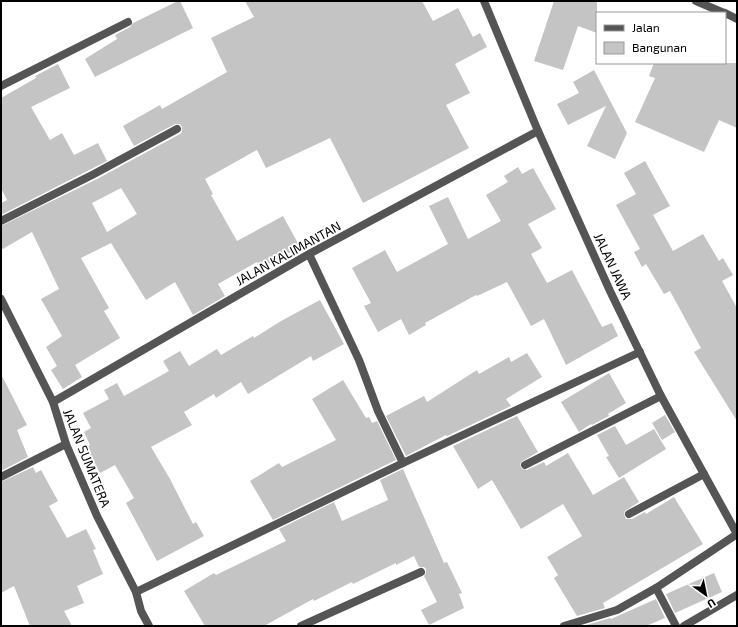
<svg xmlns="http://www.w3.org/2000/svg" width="738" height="627" font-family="'Exo 2',sans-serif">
  <rect width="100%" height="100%" fill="#fff"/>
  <g fill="#c4c4c4" fill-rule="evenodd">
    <polygon points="178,1 180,1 193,28 95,77 85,59 117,39 115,35 130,27 133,23"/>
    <path d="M245 1H422L433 21 458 8 473 37 480 33 487 47 455 64 470 93 446 105 469 148 363 203 330 138 266 168 257 150 205 179 213 194 211 195 237 241 283 216 300 247 261 268 257 262 218 284 225 296 193 315 175 282 146 300 111 243 81 258 109 308 104 311 120 338 75 365 82 377 63 389 51 370 57 366 46 347 62 336 41 299 59 289 32 232 1 250V226L97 179 180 134 182 132V127L180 124H175L134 146 123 126 160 105 162 109 227 72 211 38 254 17ZM121 188 137 214 107 232 92 203Z"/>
    <polygon points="554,1 597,1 597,33 578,26 563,70 534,61"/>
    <polygon points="654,63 737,63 737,128 719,120 704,152 635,122 655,78 649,76"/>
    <polygon points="58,64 70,88 31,107 50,140 62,133 74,155 98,143 107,161 1,215 1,203 7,200 1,188 1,98 36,78 35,76"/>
    <polygon points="594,70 627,133 615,159 587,146 606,106 568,125 557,104 579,93 573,82"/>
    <polygon points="645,161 670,206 653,215 673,251 703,234 719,261 723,258 733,275 722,281 737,308 737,421 694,352 701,348 670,291 664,294 646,264 642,267 634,252 640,249 616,205 636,194 624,173"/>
    <polygon points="518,167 522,174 533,168 556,209 528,224 542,248 531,254 547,283 572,270 602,327 612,323 618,336 566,365 544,319 531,326 507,282 477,296 476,295 425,323 426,325 409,335 401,319 378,332 364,306 371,303 352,268 385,250 397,272 448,244 429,206 448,197 468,239 501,221 486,195 508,182 504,176"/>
    <polygon points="320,300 344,344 313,361 311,356 248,394 241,382 216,398 214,394 184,412 192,425 151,447 170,479 193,524 196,522 204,536 157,561 126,503 134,498 115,465 100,473 86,447 90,445 84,432 91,428 83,413 109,399 104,390 117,383 124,396 169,371 163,361 180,351 189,366 217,349 221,355 253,336 254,338 281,321"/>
    <polygon points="527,353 542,377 506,399 511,406 447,436 446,435 406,456 386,416 424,396 427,402 477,370 479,374 509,357 511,362"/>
    <polygon points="609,373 626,403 608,414 609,416 592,425 591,424 579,432 561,402"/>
    <polygon points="1,374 27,425 17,430 28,457 1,471"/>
    <polygon points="343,380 366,418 369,417 372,423 377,421 396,460 273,520 250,481 279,463 282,467 336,440 312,399"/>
    <polygon points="665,415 675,432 662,440 652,423"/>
    <polygon points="517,416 538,452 521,462 520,465 522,469 527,470 544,462 546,466 568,453 593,495 624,477 639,502 625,511 624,514 626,519 632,519 645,512 646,514 674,497 703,544 603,603 605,608 577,616 554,578 558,575 547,557 582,536 563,504 521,529 492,480 478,489 453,446"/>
    <polygon points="615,426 626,445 654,429 666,449 619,478 606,457 609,456 597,435"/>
    <polygon points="33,467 36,473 41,470 58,501 49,506 67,538 86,529 96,549 93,550 103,574 77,586 84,603 64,611 72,626 30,626 14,586 1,593 1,482"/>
    <polygon points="403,469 444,563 447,562 462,593 459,594 464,608 429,625 421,610 437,602 424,576 426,573 426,569 424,567 419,567 414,556 396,565 396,563 353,584 352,582 314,601 313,599 264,626 205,626 184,591 214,573 216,575 286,541 279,529 334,502 342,521 388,500 380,480"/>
    <polygon points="714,573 722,592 675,613 666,594"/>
    <polygon points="656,599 665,618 646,626 583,626 610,618 611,619"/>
  </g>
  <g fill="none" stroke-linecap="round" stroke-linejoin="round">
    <g stroke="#555" stroke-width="8">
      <polyline points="484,1 538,131 610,291 661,396 737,534"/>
      <polyline points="696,1 724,13"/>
      <polyline points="725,13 737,19"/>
      <polyline points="1,86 128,22"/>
      <polyline points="1,221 94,174 177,129"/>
      <polyline points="309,254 359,360 378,411 403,463"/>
      <polyline points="1,299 53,402 66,444 97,516 136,592 141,611 149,626"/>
      <polyline points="53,402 309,254 538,131"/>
      <polyline points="525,465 661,396"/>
      <polyline points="1,477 66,444"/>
      <polyline points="629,514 704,474"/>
      <polyline points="656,588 676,626"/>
      <polyline points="136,592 403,463 640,352"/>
      <polyline points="301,626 421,572"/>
      <polyline points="564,626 617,610 656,588 737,534"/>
      <polyline points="684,626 737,595"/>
    </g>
  </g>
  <g text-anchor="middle" stroke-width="3.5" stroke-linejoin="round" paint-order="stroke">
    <g font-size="13" fill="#000" stroke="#fff">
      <text transform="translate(288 253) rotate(-29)" y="5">JALAN KALIMANTAN</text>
      <text transform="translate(613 266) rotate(65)" y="5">JALAN JAWA</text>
      <text transform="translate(87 458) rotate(68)" y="5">JALAN SUMATERA</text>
    </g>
  </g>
  <rect width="738" height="627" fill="none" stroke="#000000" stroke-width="4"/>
  <rect x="596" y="12" width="130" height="52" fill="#ffffff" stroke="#999999"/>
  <rect x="604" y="25" width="20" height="6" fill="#555555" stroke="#999999"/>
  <text x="632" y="32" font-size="12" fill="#000000">Jalan</text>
  <rect x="604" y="42" width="20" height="12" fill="#c4c4c4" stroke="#999999"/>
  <text x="632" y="52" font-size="12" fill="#000000">Bangunan</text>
  <g transform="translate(706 595) rotate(147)" stroke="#ffffff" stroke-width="3" paint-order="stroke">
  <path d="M0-3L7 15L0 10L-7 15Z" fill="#000000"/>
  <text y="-6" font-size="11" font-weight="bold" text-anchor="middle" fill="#000000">U</text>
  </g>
</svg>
